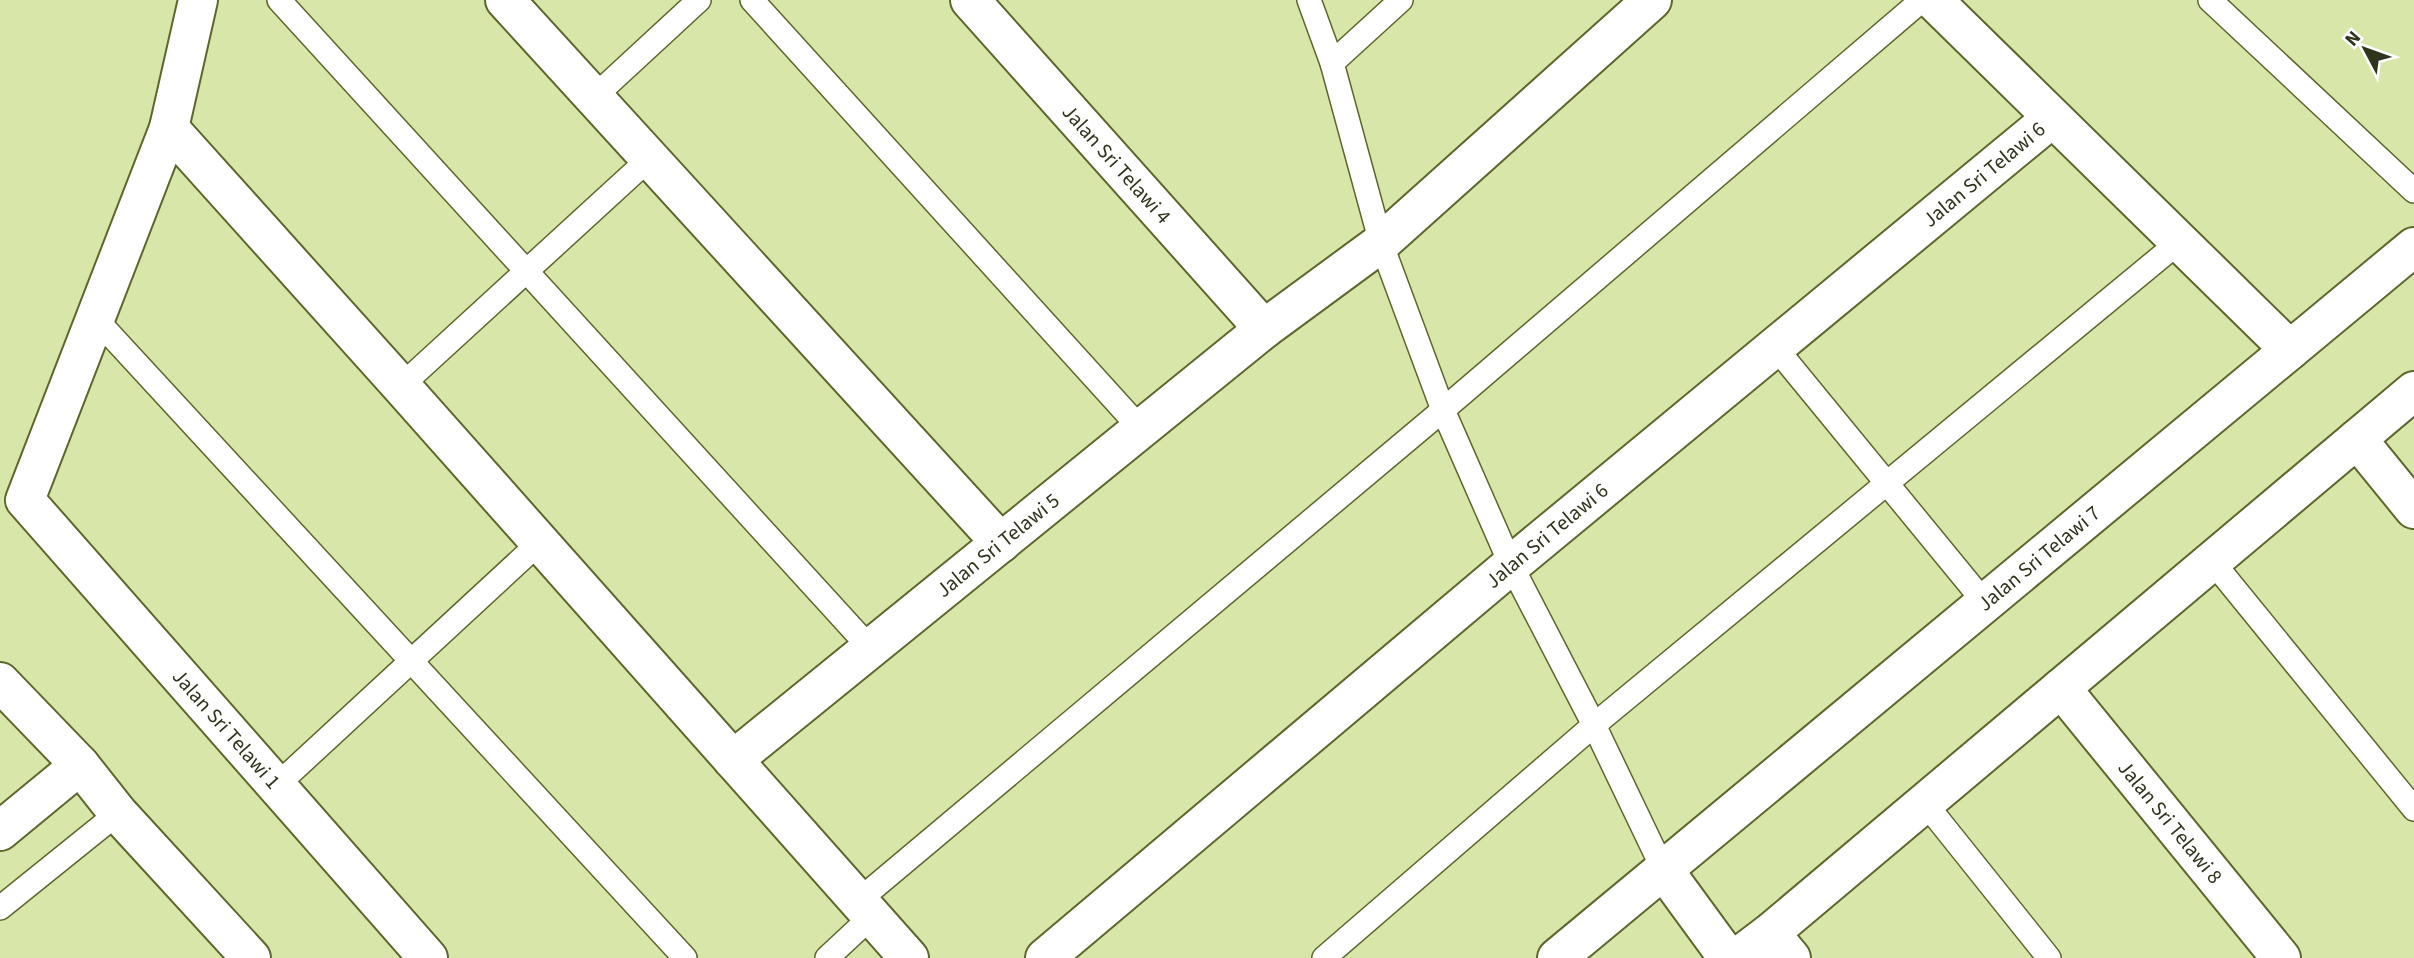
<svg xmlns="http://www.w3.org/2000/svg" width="2414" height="958" font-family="'Source Sans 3',sans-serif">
  <rect width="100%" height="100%" fill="#d9e6a9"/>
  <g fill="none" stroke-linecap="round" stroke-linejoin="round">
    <g stroke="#5c662d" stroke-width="26">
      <g id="service">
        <polyline points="279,0 871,649"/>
        <polyline points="752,0 1141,429"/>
        <polyline points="1309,0 1332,63 1381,243 1443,410 1511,565 1594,725 1663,869"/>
        <polyline points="2210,0 2414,191"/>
        <polyline points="1332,63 1401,0"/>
        <polyline points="594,97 699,0"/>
        <polyline points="95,318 685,958"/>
        <polyline points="1775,347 1985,603"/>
        <polyline points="401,386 650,158"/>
        <polyline points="2212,561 2414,809"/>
        <polyline points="276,786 539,543"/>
        <polyline points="1925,803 2049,958"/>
        <polyline points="858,901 1443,410 1922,0"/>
        <polyline points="0,908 118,813"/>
        <polyline points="827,958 872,916"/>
        <polyline points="1324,958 1594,725 2179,242"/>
      </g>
    </g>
    <g stroke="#5c662d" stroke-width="42">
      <g id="minor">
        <path id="s1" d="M198 0 169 128 25 500 428 958"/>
        <polyline points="505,0 1001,543"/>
        <path id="s2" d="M970 0 1264 329"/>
        <polyline points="1933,0 2290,350"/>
        <polyline points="169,128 401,386 909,958"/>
        <polyline points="2357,439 2414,509"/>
        <polyline points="0,682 80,765 118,813 251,958"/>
        <path id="s3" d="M2061 688 2281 958"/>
        <path id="s4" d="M733 760 1264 329 1381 243 1652 0"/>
        <polyline points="0,831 80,765"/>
        <polyline points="1663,869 1728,958"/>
        <polyline points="1770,933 1791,958"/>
        <path id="s5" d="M1045 958 1511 565 2052 118"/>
        <path id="s6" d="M1557 958 2414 247"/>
        <polyline points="1737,958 1770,933 2414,391"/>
      </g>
    </g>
    <use href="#service" stroke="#fff" stroke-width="23"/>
    <use href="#minor" stroke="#fff" stroke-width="38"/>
  </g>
  <g text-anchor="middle" stroke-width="6" stroke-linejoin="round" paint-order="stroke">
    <g font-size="21" fill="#2f341c" stroke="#fff">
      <text dy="7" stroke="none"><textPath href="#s2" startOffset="220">Jalan Sri Telawi 4</textPath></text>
      <text dy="7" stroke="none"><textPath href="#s5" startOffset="1223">Jalan Sri Telawi 6</textPath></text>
      <text dy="7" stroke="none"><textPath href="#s5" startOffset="656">Jalan Sri Telawi 6</textPath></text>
      <text dy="7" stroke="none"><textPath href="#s4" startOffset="341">Jalan Sri Telawi 5</textPath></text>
      <text dy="7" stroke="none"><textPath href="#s6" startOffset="626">Jalan Sri Telawi 7</textPath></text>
      <text dy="7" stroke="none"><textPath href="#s1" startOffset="835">Jalan Sri Telawi 1</textPath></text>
      <text dy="7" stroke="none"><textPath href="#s3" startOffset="173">Jalan Sri Telawi 8</textPath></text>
    </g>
  </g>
  <g transform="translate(2365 49) rotate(311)" stroke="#ffffff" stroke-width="5" paint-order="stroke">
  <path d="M0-5L12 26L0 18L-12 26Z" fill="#2f341c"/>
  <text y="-10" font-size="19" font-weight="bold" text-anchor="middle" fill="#2f341c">N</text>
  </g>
</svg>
